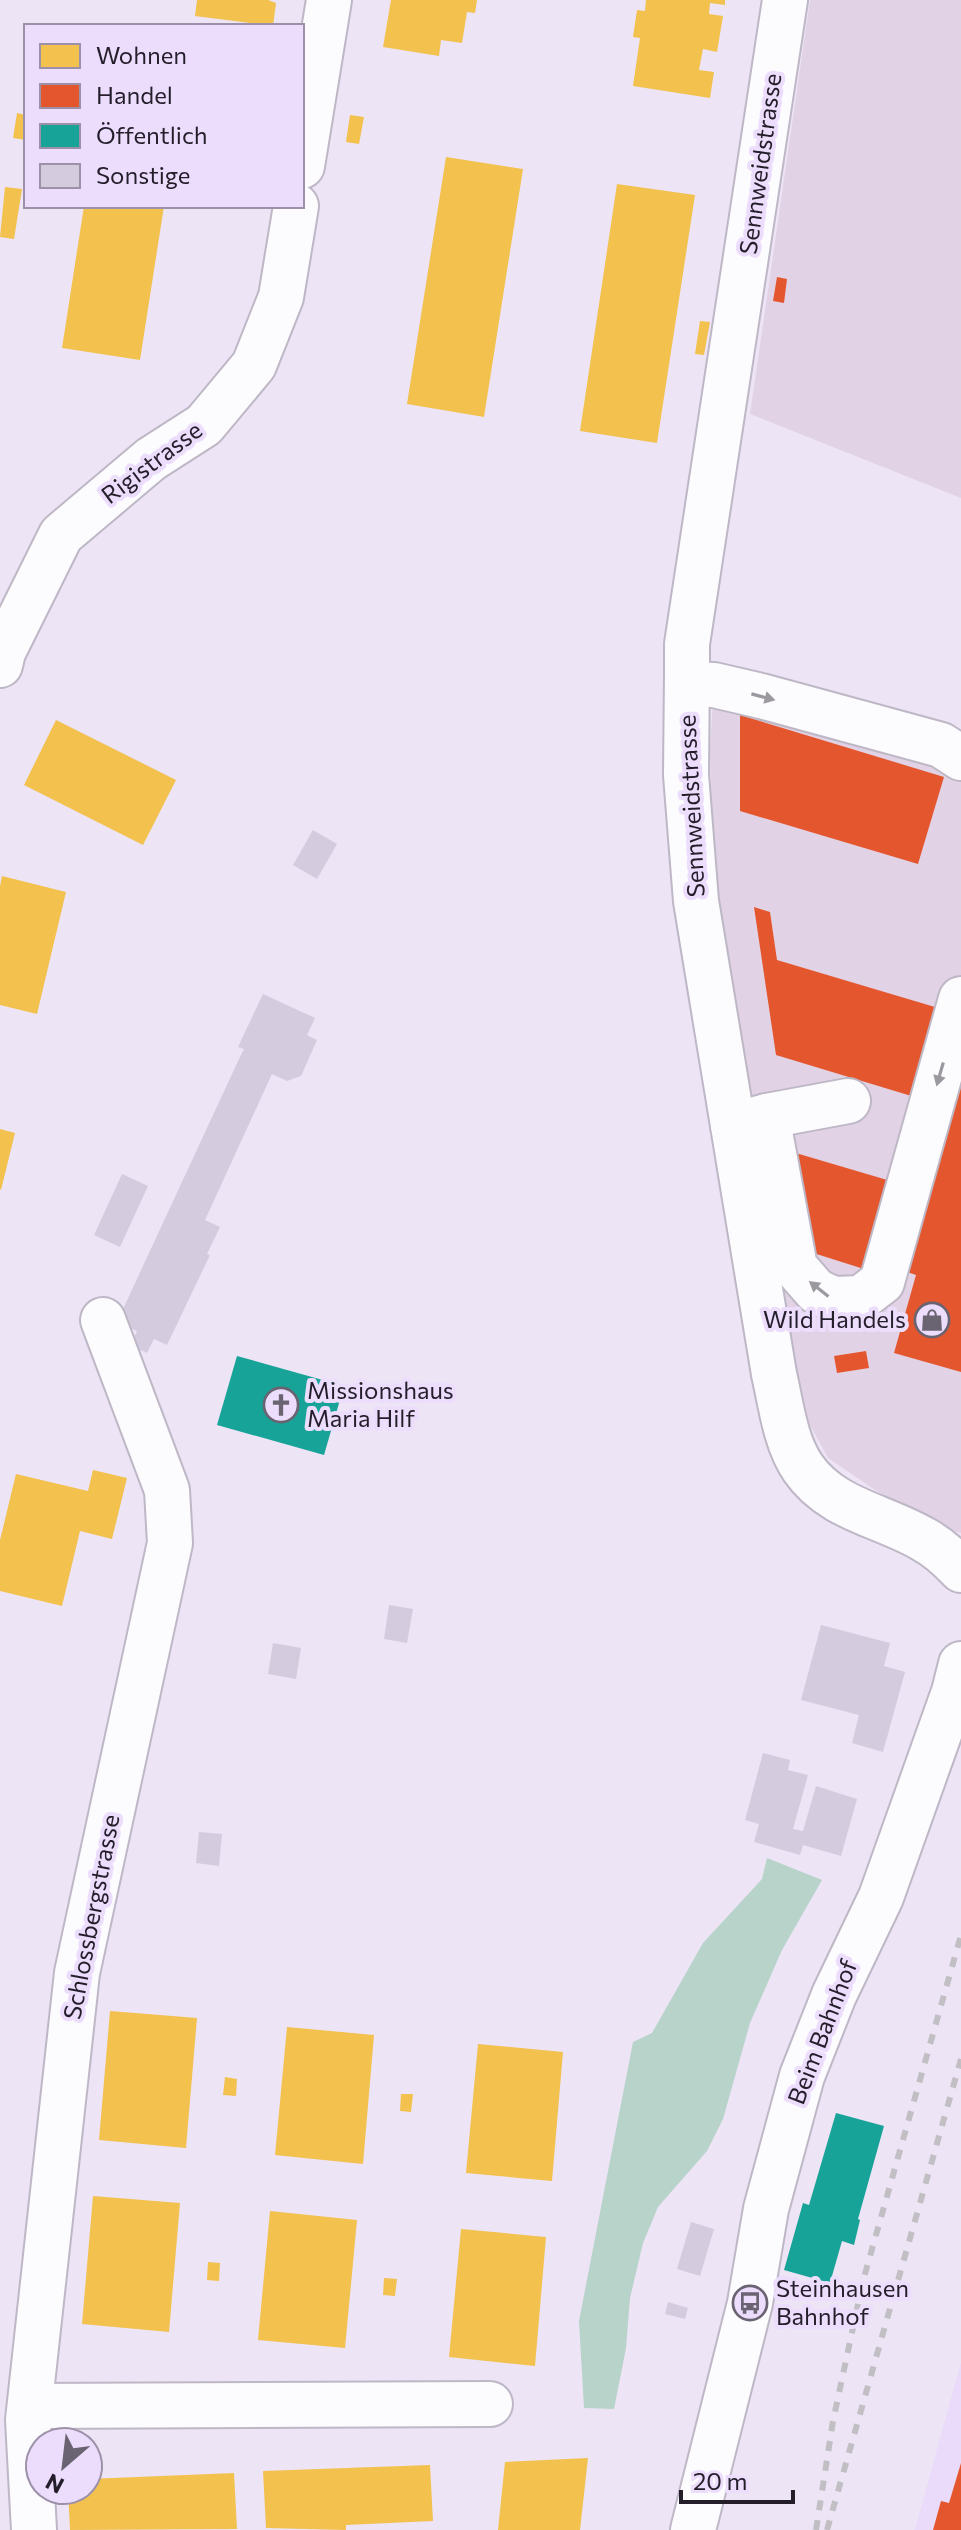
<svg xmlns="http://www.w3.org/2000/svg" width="961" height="2530" font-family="Commissioner,sans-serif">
  <rect width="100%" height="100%" fill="#ede4f6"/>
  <g fill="#e1d3e5">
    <polygon points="810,0 961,0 961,498 750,414"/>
    <polygon points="715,663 961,735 961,1533 944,1528 878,1492 828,1458 804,1414 714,915 710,751"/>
  </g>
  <polygon fill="#e9dbf9" points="961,2362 961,2530 915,2530"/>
  <polygon fill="#b8d3c9" points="767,1858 822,1880 782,1950 750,2023 723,2119 707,2151 658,2207 643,2243 630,2298 626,2348 614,2409 584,2408 579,2321 633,2042 652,2033 703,1943 762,1879"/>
  <g fill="#f2c14e">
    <polygon points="197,0 268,0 276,3 273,26 195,16"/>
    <polygon points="391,0 477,0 475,13 467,12 462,43 441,40 439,56 383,47"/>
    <polygon points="646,0 725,0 725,5 710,3 709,14 723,16 717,52 703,49 699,70 714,72 710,98 633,86 640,38 633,37 637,10 645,11"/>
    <polygon points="17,113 26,115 26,140 13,138"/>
    <polygon points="350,115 364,117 359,144 346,142"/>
    <polygon points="446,157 523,169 484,417 407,404"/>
    <polygon points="617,184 695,195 657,443 580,431"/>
    <polygon points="5,187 22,189 14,239 0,237"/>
    <polygon points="84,206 164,206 140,360 62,348"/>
    <polygon points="700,321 710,322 704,355 695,354"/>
    <polygon points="56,720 176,780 143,845 24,785"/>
    <polygon points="2,876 66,892 37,1014 0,1005 0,886"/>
    <polygon points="0,1129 15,1133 1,1190 0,1189"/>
    <polygon points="93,1470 127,1478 112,1539 80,1531 62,1606 0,1591 0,1540 16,1474 88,1491"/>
    <polygon points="110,2011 197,2018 186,2148 99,2140"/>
    <polygon points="287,2027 374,2035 363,2164 275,2155"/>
    <polygon points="478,2044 563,2052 552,2181 466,2173"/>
    <polygon points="225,2077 237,2079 236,2096 223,2095"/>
    <polygon points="401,2094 413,2094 411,2112 400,2111"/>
    <polygon points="93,2196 180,2203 169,2332 82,2324"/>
    <polygon points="270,2211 357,2220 345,2348 258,2340"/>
    <polygon points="461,2229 546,2237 535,2366 449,2357"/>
    <polygon points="208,2262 220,2263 219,2281 207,2280"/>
    <polygon points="384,2278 397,2279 395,2296 383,2295"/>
    <polygon points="588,2458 580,2530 498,2530 505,2462"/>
    <polygon points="430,2465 433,2521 346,2525 346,2530 266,2528 263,2471"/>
    <polygon points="234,2473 237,2529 70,2530 68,2490 88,2490 88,2479"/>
  </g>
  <g fill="#e4572e">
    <polygon points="777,277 787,279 784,303 773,301"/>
    <polygon points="740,715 944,777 918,864 740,811"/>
    <polygon points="754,907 770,912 777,960 945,1010 918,1098 776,1055"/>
    <polygon points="961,1076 961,1372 894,1353 916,1275 901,1270 936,1143 944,1144"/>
    <polygon points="789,1151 894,1182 867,1270 807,1251"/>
    <polygon points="866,1351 869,1368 837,1373 834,1356"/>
    <polygon points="961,2463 961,2530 933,2530 941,2501 949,2503"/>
  </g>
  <g fill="#17a398">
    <polygon points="237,1356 344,1386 324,1455 217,1425"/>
    <polygon points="836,2113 884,2126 858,2219 860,2220 854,2245 842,2241 830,2283 784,2270 803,2203 809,2205"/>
  </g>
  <g fill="#d4cbdf">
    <polygon points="313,830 337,844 317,879 293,865"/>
    <polygon points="263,994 315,1018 307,1035 317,1040 301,1076 287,1081 272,1074 205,1220 220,1227 207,1254 210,1255 167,1345 154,1339 147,1353 141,1350 140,1353 131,1349 130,1346 137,1331 117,1322 239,1059 244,1049 238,1047"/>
    <polygon points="122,1174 148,1186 120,1247 94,1235"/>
    <polygon points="389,1605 413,1609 407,1643 384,1639"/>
    <polygon points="821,1625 890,1643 884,1666 905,1672 883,1752 852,1743 859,1715 801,1700"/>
    <polygon points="273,1643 301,1648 296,1679 268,1674"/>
    <polygon points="763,1753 790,1760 788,1770 808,1775 793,1829 803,1831 816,1786 857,1799 841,1856 803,1845 800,1855 754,1842 759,1824 745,1820"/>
    <polygon points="199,1832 222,1834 219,1866 196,1863"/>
    <polygon points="691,2222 714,2229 700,2276 677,2269"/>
    <polygon points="668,2302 688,2308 685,2319 665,2314"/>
  </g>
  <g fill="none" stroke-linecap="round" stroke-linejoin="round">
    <g stroke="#beb7c5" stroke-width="48">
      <g id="minor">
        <path d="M785 0 687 644V673L686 775 696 901 774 1374C781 1404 785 1442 803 1468 832 1510 882 1515 923 1539 938 1547 950 1558 961 1570"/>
        <polyline points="302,166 329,0"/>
        <polyline points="0,665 3,652 61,535 151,459 204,425 254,365 281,297 296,206"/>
        <polyline points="687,684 714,685 761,696 941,745 961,758"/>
        <polyline points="767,1116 848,1101"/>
        <polyline points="733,1125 767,1116 795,1267 816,1291 833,1299 861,1298 882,1282 961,999"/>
        <polyline points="30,2406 490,2404"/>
        <polyline points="34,2530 28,2420 77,1973 170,1543 167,1490 103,1320"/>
        <polyline points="693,2530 750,2303 766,2209 802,2076 834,1995 881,1897 954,1692 961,1664"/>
      </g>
    </g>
    <use href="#minor" stroke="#fcfbfe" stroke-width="44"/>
    <g stroke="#c1bfc4" stroke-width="6" stroke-dasharray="10 10" stroke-linecap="butt">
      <polyline points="816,2530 833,2421 863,2281 961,1935"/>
      <polyline points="827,2530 961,2059"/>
    </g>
  </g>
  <defs><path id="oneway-solid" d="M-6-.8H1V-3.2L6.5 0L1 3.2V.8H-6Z" transform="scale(2)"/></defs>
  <g fill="#9b989f">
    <use href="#oneway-solid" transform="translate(763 697) rotate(15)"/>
    <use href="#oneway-solid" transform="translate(940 1074) rotate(106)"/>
    <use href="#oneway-solid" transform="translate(819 1289) rotate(-142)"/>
  </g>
  <defs>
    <g id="shop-ring" transform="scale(1.8)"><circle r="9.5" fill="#ecddfd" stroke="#6a6371" stroke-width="1.5"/><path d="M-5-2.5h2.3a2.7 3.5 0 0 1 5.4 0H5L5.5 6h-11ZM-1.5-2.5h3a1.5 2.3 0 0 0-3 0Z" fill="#6a6371"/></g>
    <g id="church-ring" transform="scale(1.8)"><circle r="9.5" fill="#ecddfd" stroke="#6a6371" stroke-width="1.5"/><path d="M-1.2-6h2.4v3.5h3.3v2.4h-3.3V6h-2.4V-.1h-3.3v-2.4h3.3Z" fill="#6a6371"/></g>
    <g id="bus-ring" transform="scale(1.8)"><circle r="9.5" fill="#ecddfd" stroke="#6a6371" stroke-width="1.5"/><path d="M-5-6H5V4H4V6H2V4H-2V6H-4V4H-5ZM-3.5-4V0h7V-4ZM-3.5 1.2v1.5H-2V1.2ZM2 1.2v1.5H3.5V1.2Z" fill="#6a6371"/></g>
  </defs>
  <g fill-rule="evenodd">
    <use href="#shop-ring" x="932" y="1320"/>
    <use href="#church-ring" x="281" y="1405"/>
    <use href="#bus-ring" x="750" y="2303"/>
  </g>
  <g text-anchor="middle" stroke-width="8" stroke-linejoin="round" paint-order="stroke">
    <g font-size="24" fill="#241e2a" stroke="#ecddfd">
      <text transform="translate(761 164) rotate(-82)" y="8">Sennweidstrasse</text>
      <text transform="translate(152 463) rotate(-37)" y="8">Rigistrasse</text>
      <text transform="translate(692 806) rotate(-93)" y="8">Sennweidstrasse</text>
      <text transform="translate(92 1917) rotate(-79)" y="8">Schlossbergstrasse</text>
      <text transform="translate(823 2032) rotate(-69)" y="8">Beim Bahnhof</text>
    </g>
    <g font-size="24" fill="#241e2a" stroke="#ecddfd" text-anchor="start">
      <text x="906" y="1328" text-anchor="end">Wild Handels</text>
      <text x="307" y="1399">Missionshaus<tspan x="307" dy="28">Maria Hilf</tspan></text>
      <text x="776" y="2297">Steinhausen<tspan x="776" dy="28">Bahnhof</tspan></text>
    </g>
  </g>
  <rect x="24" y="24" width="280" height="184" fill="#ecddfd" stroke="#9c91a9" stroke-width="2"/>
  <rect x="40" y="44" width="40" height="24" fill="#f2c14e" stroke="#9c91a9" stroke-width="2"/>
  <text x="96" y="64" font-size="24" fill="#241e2a">Wohnen</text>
  <rect x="40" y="84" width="40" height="24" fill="#e4572e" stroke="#9c91a9" stroke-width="2"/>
  <text x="96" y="104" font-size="24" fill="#241e2a">Handel</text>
  <rect x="40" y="124" width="40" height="24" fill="#17a398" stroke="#9c91a9" stroke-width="2"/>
  <text x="96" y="144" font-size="24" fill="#241e2a">Öffentlich</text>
  <rect x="40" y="164" width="40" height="24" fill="#d4cbdf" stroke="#9c91a9" stroke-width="2"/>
  <text x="96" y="184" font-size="24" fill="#241e2a">Sonstige</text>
  <g transform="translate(64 2466) rotate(208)"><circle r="38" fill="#ecddfd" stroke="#9c91a9" stroke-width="2"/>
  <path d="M0-6L14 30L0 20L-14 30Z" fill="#6a6371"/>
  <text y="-12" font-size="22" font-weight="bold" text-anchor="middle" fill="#241e2a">N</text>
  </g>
  <path d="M681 2490v12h112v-12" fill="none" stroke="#241e2a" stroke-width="4"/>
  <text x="693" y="2490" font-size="24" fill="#241e2a" stroke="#ecddfd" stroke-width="6" paint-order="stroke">20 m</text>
</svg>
